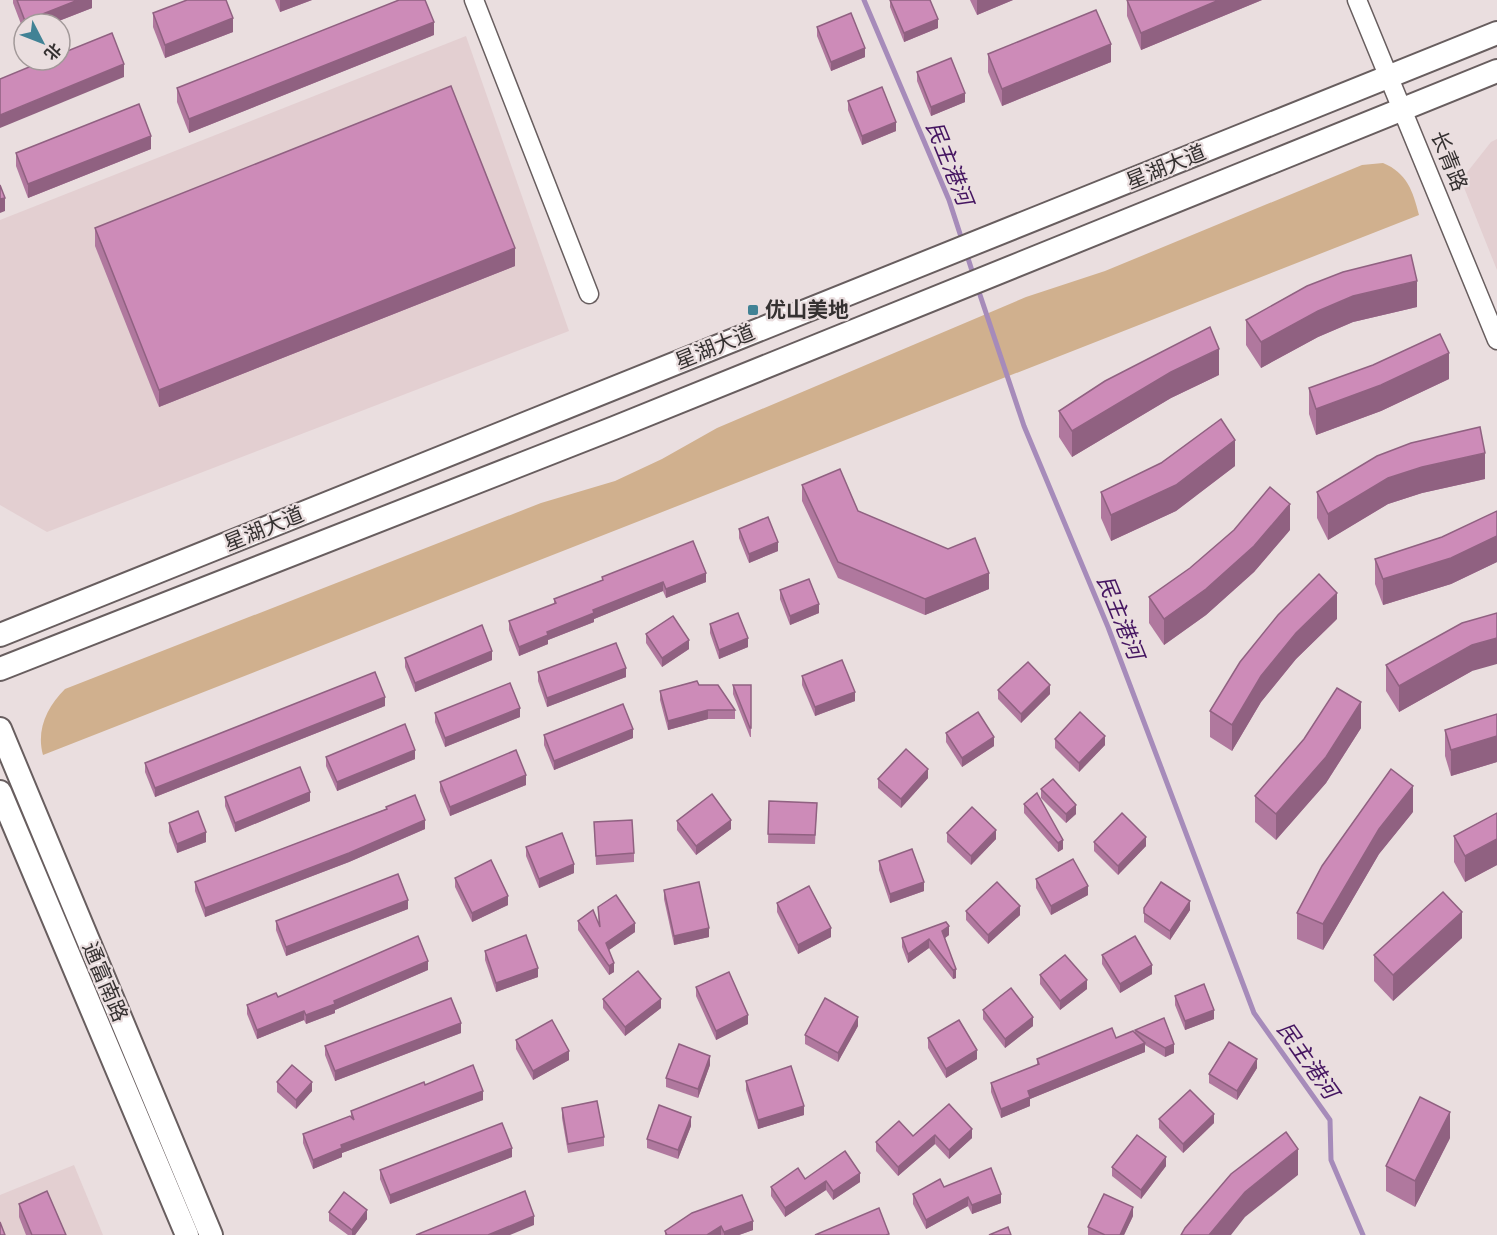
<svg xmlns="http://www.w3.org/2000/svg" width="1497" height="1235" font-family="'Fira Sans Condensed','Noto Sans SC',sans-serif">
  <rect width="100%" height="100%" fill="#eadedf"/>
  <g fill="#e3cfd1">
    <polygon points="466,36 569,331 47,532 0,505 0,220"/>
    <polygon points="1497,139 1497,270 1461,180 1491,142"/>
    <polygon points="74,1165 103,1235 0,1235 0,1195"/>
  </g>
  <path fill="#d0b08e" d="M1383 163C1407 173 1413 191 1419 215L43 755C36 730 47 707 65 689L541 503 615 481 662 459 717 428 1026 297 1105 271 1362 165Z"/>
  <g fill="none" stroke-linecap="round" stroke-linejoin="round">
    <g stroke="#a68bba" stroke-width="5">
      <polyline points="864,0 949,200 963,243"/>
      <polyline points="966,252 974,277"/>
      <polyline points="977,286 1024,426 1108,627 1254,1013 1330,1120 1331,1160 1363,1235"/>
    </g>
    <g stroke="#685e5f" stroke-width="21">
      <g id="minor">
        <polyline points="474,0 589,294"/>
        <polyline points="1357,0 1497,340"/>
      </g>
    </g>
    <g stroke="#685e5f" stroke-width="26">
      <g id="major">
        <polyline points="0,635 1497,33"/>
        <polyline points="0,669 614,428 1497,71"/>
        <polyline points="0,729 211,1235"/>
        <polyline points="0,792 187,1235"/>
      </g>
    </g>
    <use href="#minor" stroke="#fff" stroke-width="18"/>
    <use href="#major" stroke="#fff" stroke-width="22"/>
  </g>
  <g fill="#b0789e">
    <polygon points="13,0 92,0 92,8 51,24 24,24 24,32 13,3"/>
    <polygon points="275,0 312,0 280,12"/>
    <polygon points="890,0 930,0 938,28 904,42 890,7"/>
    <polygon points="970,0 1013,0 977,15"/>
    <polygon points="1127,0 1262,0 1141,50 1127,16"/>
    <polygon points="153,13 233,32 165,58 153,27"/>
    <polygon points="817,27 865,57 831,71 817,36"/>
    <polygon points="434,35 189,133 177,102 177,88"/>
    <polygon points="988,54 1111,62 1002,106 988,72"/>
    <polygon points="917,72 965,102 931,116 917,81"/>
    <polygon points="848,101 896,131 862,145 848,110"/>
    <polygon points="151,149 28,198 16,166 16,153"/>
    <polygon points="95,228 515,266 159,407 95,246"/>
    <polygon points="1417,307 1353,322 1318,337 1261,368 1246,345 1246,320"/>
    <polygon points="1219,375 1171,398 1072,457 1059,437 1059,411"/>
    <polygon points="1449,379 1381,411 1316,435 1309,414 1309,388"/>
    <polygon points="1235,466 1176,511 1111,541 1101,518 1101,492"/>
    <polygon points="1485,479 1422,493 1388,504 1328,540 1317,518 1317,492"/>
    <polygon points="802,485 858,511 948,549 989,589 925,615 838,578 802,501"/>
    <polygon points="1497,511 1497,562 1451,584 1383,605 1375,584 1375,559 1442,537"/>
    <polygon points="739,529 778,551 749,563 739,538"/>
    <polygon points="1290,530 1254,572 1206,615 1164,645 1149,623 1149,597"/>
    <polygon points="602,577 706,582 666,598 663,591 594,619 594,622 548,640 548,644 519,656 509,630 509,621 554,604 554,599 602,580"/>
    <polygon points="780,590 819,613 790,625 780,599"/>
    <polygon points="1337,619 1296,659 1261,702 1232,751 1210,737 1210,711"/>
    <polygon points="710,624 748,647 719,659 710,633"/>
    <polygon points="646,634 689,649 662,667 646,643"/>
    <polygon points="405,658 492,660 415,692 405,667"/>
    <polygon points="1386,665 1472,671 1399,712 1386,691"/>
    <polygon points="538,672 626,677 547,707 538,681"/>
    <polygon points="802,676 855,701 815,716 802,685"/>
    <polygon points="699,685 735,710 735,719 708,719 668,730 660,700 660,691"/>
    <polygon points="733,685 751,685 751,737 750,737 733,694"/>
    <polygon points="998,690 1050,694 1021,723 998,699"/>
    <polygon points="385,706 155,797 145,772 145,763"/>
    <polygon points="435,713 520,717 445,747 435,722"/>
    <polygon points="1497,714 1497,762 1451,776 1445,756 1445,730"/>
    <polygon points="1361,728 1326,783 1276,840 1255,822 1255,796 1304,739"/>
    <polygon points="946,733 994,746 962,767 946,742"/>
    <polygon points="544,735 633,738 554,770 544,745"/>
    <polygon points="1055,739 1105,745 1079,772 1055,748"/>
    <polygon points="326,757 415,759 337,791 326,766"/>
    <polygon points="928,778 901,808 878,788 878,779"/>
    <polygon points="440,782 526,785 450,816 440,791"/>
    <polygon points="1041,789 1076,814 1066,823 1041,798"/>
    <polygon points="225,797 310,801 235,832 225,806"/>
    <polygon points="769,801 817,803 815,844 768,843"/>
    <polygon points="1024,804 1063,849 1058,852 1024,813"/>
    <polygon points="386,807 425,829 349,862 205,917 195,891 195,882 386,809"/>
    <polygon points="1413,812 1379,854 1323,950 1297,939 1297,913"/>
    <polygon points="1497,813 1497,865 1465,882 1454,862 1454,836"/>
    <polygon points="677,821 731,829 696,855 677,830"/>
    <polygon points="594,822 634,853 634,862 596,865"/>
    <polygon points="169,823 206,842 177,853 169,832"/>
    <polygon points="947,833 996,839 971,865 947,842"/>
    <polygon points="1094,842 1146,846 1118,875 1094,851"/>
    <polygon points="526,847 574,873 539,888 526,856"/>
    <polygon points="879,861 924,891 890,903 879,870"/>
    <polygon points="455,878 508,905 472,922 455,887"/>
    <polygon points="1036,879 1088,895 1051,915 1036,888"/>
    <polygon points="664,890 709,937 674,945 664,899"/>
    <polygon points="777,903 831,937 798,954 777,912"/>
    <polygon points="598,907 635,932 609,950 614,972 609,975 578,930 578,921 599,926"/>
    <polygon points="1144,908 1190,910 1170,940 1144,922"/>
    <polygon points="408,909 286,956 276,930 276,921"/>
    <polygon points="966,911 1020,915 988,944 966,920"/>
    <polygon points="949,935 945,938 956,978 953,979 929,948 908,963 902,947 902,938"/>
    <polygon points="1462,938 1393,1001 1374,981 1374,955"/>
    <polygon points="485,951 538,977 496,992 485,960"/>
    <polygon points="1102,955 1152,974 1120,993 1102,964"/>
    <polygon points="428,970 335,1010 335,1013 306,1024 304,1020 257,1039 247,1014 247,1005 278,997"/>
    <polygon points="1040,975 1087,989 1060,1010 1040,984"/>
    <polygon points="696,987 748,1024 716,1040 696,996"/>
    <polygon points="1175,996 1214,1019 1185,1030 1175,1005"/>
    <polygon points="603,999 661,1008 625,1036 603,1008"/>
    <polygon points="983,1010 1033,1026 1005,1048 983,1019"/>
    <polygon points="858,1026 838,1062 805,1044 805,1035"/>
    <polygon points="1135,1030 1174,1053 1165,1057 1145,1045 1145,1052 1030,1099 1030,1106 1001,1118 991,1092 991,1083 1037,1065 1037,1059 1135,1033"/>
    <polygon points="461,1033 335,1081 325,1055 325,1046"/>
    <polygon points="928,1038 977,1059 946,1078 928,1048"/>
    <polygon points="516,1040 569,1060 533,1080 516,1049"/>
    <polygon points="710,1065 698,1098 666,1087 666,1078"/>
    <polygon points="1257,1068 1237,1100 1209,1083 1209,1074"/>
    <polygon points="746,1081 804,1115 758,1129 746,1090"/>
    <polygon points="277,1082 312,1091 296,1109 277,1092"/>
    <polygon points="425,1085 483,1100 342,1153 342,1157 313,1169 303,1143 303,1134 351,1117 351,1111"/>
    <polygon points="949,1104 972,1138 949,1159 935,1144 898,1176 876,1151 876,1142 913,1136"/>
    <polygon points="562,1108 604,1137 604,1146 568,1153 562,1118"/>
    <polygon points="1159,1119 1214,1123 1183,1153 1159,1128"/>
    <polygon points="691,1126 678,1159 647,1148 647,1139"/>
    <polygon points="1450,1138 1415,1207 1386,1191 1386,1166"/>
    <polygon points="512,1157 390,1204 380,1179 380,1170"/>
    <polygon points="1166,1166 1141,1199 1112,1176 1112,1167"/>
    <polygon points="805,1179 860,1182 833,1200 826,1190 785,1217 771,1196 771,1187"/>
    <polygon points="944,1187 1001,1203 972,1214 968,1206 926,1229 913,1204 913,1194"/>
    <polygon points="742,1195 753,1230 739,1235 665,1235 665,1231"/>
    <polygon points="19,1204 66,1235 26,1235 19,1217"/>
    <polygon points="329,1212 367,1219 355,1235 348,1235 329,1221"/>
    <polygon points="1133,1216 1124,1235 1088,1235 1088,1227"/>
  </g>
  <g fill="#906181">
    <polygon points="78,0 92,0 92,8 51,24 25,24 25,21"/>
    <polygon points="280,0 312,0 280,12"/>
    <polygon points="977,0 1013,0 977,15"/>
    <polygon points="1219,0 1262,0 1141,50 1141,33"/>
    <polygon points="233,18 233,32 165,58 165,45"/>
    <polygon points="938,19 938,28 904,42 904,33"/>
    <polygon points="434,22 434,35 189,133 189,119"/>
    <polygon points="1111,44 1111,62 1002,106 1002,89"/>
    <polygon points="865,48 865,57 831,71 831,62"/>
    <polygon points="124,64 124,77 0,128 0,115"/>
    <polygon points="965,93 965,102 931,116 931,107"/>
    <polygon points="896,122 896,131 862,145 862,136"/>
    <polygon points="151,136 151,149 28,198 28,184"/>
    <polygon points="5,198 5,211 0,213 0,199"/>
    <polygon points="515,248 515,266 159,407 159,390"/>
    <polygon points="1417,281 1417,307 1353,322 1318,337 1261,368 1261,342 1318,311 1353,296"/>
    <polygon points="1219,349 1219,375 1171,398 1072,457 1072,431 1171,372"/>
    <polygon points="1449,353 1449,379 1381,411 1316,435 1316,409"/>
    <polygon points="1235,440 1235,466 1176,511 1111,541 1111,515"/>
    <polygon points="1485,453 1485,479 1422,493 1388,504 1328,540 1328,514 1388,478 1422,467"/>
    <polygon points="1290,504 1290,530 1254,572 1206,615 1164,645 1164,619"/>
    <polygon points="1497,536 1497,562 1451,584 1383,605 1383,579"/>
    <polygon points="778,542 778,551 749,563 749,554"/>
    <polygon points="706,573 706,582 666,598 666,589"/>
    <polygon points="989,573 989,589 925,615 925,599"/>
    <polygon points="663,582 663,591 594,619 594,622 548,640 548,644 519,656 519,647 547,632 593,610"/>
    <polygon points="1337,593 1337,619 1296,659 1261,702 1232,751 1232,725 1261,676 1296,633"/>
    <polygon points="819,604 819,613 790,625 790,616"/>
    <polygon points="748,638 748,647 719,659 719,650"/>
    <polygon points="1497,638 1497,664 1472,671 1399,712 1399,686 1472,645"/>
    <polygon points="689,640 689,649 662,667 662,658"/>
    <polygon points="492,651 492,660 415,692 415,683"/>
    <polygon points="626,668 626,677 547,707 547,698"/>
    <polygon points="1050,685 1050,694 1021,723 1021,714"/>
    <polygon points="855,692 855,701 815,716 815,707"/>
    <polygon points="385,697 385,706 155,797 155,788"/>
    <polygon points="1361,702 1361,728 1326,783 1276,840 1276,814"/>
    <polygon points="520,708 520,717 445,747 445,738"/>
    <polygon points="708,710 708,719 668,730 668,721"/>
    <polygon points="633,729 633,738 554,770 554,761"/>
    <polygon points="1105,736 1105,745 1079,772 1079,763"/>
    <polygon points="1497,736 1497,762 1451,776 1451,750"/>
    <polygon points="994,737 994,746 962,767 962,758"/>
    <polygon points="415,750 415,759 337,791 337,782"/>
    <polygon points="928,769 928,778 901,808 901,799"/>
    <polygon points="526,775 526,785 450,816 450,807"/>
    <polygon points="1413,786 1413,812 1379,854 1323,950 1323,924 1379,829"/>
    <polygon points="310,792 310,801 235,832 235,823"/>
    <polygon points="1076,805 1076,814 1066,823 1066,814"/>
    <polygon points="425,820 425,829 349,862 205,917 205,908"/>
    <polygon points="731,820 731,829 696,855 696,846"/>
    <polygon points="996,830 996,839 971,865 971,856"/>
    <polygon points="206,832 206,842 177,853 177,844"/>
    <polygon points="1146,837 1146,846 1118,875 1118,866"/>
    <polygon points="1497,839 1497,865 1465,882 1465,856"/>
    <polygon points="1063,840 1063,849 1058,852 1058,843"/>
    <polygon points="574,864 574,873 539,888 539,879"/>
    <polygon points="924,882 924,891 890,903 890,894"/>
    <polygon points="1088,886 1088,895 1051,915 1051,906"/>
    <polygon points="508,896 508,905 472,922 472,913"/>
    <polygon points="408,900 408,909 286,956 286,947"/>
    <polygon points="1190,901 1190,910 1170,940 1170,931"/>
    <polygon points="1020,906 1020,915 988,944 988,935"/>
    <polygon points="1462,912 1462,938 1393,1001 1393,975"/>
    <polygon points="635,923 635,932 606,952 606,943"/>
    <polygon points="949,926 949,935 942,940 942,931"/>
    <polygon points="709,928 709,937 674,945 674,936"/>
    <polygon points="831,928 831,937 798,954 798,945"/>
    <polygon points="929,939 929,948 908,963 908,954"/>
    <polygon points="428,961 428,970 335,1010 335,1013 306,1024 306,1015 334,1001"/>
    <polygon points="614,963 614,972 609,975 609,966"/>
    <polygon points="1152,965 1152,974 1120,993 1120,984"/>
    <polygon points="538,968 538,977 496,992 496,983"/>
    <polygon points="956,969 956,978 953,979 953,970"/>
    <polygon points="1087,980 1087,989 1060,1010 1060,1001"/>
    <polygon points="661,999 661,1008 625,1036 625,1027"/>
    <polygon points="1214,1010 1214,1019 1185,1030 1185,1021"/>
    <polygon points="304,1011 304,1020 257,1039 257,1030"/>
    <polygon points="748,1015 748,1024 716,1040 716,1031"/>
    <polygon points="858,1017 858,1026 838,1062 838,1053"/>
    <polygon points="1033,1017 1033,1026 1005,1048 1005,1039"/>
    <polygon points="461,1023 461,1033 335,1081 335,1071"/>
    <polygon points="1145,1043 1145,1052 1030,1099 1030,1106 1001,1118 1001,1109 1028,1091"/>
    <polygon points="1174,1044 1174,1053 1165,1057 1165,1048"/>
    <polygon points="977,1050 977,1059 946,1078 946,1069"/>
    <polygon points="569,1051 569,1060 533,1080 533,1071"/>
    <polygon points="710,1056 710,1065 698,1098 698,1089"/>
    <polygon points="1257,1059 1257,1068 1237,1100 1237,1091"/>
    <polygon points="312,1082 312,1091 296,1109 296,1100"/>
    <polygon points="483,1091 483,1100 342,1153 342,1157 313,1169 313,1160 341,1145"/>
    <polygon points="804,1106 804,1115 758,1129 758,1120"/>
    <polygon points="1450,1112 1450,1138 1415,1207 1415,1181"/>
    <polygon points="1214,1114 1214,1123 1183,1153 1183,1144"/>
    <polygon points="691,1117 691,1126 678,1159 678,1150"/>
    <polygon points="972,1129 972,1138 949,1159 949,1150"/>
    <polygon points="935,1135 935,1144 898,1176 898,1167"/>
    <polygon points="512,1148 512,1157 390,1204 390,1195"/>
    <polygon points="1298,1149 1298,1175 1245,1217 1231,1235 1209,1235 1245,1192"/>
    <polygon points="1166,1157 1166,1166 1141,1199 1141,1190"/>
    <polygon points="860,1173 860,1182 833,1200 833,1191"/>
    <polygon points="826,1181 826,1190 785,1217 785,1208"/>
    <polygon points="1001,1194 1001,1203 972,1214 972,1205"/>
    <polygon points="968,1197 968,1206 926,1229 926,1220"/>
    <polygon points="1133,1207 1133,1216 1124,1235 1120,1235"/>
    <polygon points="367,1210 367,1219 355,1235 352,1235 352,1230"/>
    <polygon points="534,1216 534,1225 510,1235 488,1235"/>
    <polygon points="753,1221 753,1230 739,1235 724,1235 724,1232"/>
    <polygon points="721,1226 721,1235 707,1235"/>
  </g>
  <g fill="#cd8bb8" stroke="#906181" stroke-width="1.5">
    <polygon points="17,0 78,0 25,21"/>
    <polygon points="187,0 226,0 233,18 165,45 153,13"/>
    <polygon points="399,0 425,0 434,22 189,119 177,88"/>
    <polygon points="890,0 930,0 938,19 904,33"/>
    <polygon points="1127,0 1219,0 1141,33"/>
    <polygon points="1096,10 1111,44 1002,89 988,54"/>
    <polygon points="851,13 865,48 831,62 817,27"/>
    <polygon points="112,33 124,64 0,115 0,79 46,60 60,60 60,54"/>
    <polygon points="951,58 965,93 931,107 917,72"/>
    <polygon points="451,86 515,248 159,390 95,228"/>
    <polygon points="882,87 896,122 862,136 848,101"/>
    <polygon points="139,104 151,136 28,184 16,153"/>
    <polygon points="0,185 5,198 0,199"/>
    <polygon points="1411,255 1417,281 1353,296 1318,311 1261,342 1246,320 1307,286 1343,272"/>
    <polygon points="1210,327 1219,349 1171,372 1072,431 1059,411 1105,381"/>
    <polygon points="1440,334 1449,353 1381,385 1316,409 1309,388 1373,365"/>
    <polygon points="1221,419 1235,440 1176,485 1111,515 1101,492 1161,463"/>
    <polygon points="1480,427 1485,453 1422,467 1388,478 1328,514 1317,492 1377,456 1411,443"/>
    <polygon points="840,469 858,511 948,549 975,538 989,573 925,599 838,562 802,485"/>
    <polygon points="1270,487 1290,504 1254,546 1206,589 1164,619 1149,597 1190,568 1234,530"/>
    <polygon points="1497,511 1497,536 1451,558 1383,579 1375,559 1442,537"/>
    <polygon points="768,517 778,542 749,554 739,529"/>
    <polygon points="693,541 706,573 666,589 663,582 593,610 594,613 547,632 548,635 519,647 509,621 556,603 554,599 603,580 602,577"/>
    <polygon points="1319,574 1337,593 1296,633 1261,676 1232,725 1210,711 1240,662 1278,615"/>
    <polygon points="809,579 819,604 790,616 780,590"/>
    <polygon points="738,613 748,638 719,650 710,624"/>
    <polygon points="1497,613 1497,638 1472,645 1399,686 1386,665 1462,623"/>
    <polygon points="673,616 689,640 662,658 646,634"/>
    <polygon points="482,625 492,651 415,683 405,658"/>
    <polygon points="616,643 626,668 547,698 538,672"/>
    <polygon points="842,660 855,692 815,707 802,676"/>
    <polygon points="1028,662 1050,685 1021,714 998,690"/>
    <polygon points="375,672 385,697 155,788 145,763"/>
    <polygon points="697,681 699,685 718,685 735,710 708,710 668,721 660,691"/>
    <polygon points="510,683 520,708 445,738 435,713"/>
    <polygon points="733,685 751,685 751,728 750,728"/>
    <polygon points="1337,688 1361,702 1326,757 1276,814 1255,796 1304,739"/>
    <polygon points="623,704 633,729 554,761 544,735"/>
    <polygon points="978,712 994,737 962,758 946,733"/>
    <polygon points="1080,712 1105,736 1079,763 1055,739"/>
    <polygon points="1497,714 1497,736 1451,750 1445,730"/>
    <polygon points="405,724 415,750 337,782 326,757"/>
    <polygon points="906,749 928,769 901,799 878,779"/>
    <polygon points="516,750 526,775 450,807 440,782"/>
    <polygon points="300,767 310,792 235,823 225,797"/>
    <polygon points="1391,769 1413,786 1379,829 1323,924 1297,913 1322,866"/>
    <polygon points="1053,779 1076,805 1066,814 1041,789"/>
    <polygon points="1037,793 1063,840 1058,843 1024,804"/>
    <polygon points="712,794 731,820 696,846 677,821"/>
    <polygon points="415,795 425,820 349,853 205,908 195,882 387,809 386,807"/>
    <polygon points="769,801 817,803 815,835 768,834"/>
    <polygon points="972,807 996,830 971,856 947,833"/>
    <polygon points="198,811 206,832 177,844 169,823"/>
    <polygon points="1122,813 1146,837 1118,866 1094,842"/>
    <polygon points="1497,813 1497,839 1465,856 1454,836"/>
    <polygon points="632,820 634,853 596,856 594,822"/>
    <polygon points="562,833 574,864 539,879 526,847"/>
    <polygon points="912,849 924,882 890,894 879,861"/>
    <polygon points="1073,859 1088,886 1051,906 1036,879"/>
    <polygon points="491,860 508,896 472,913 455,878"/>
    <polygon points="398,874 408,900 286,947 276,921"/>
    <polygon points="699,882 709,928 674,936 664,890"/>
    <polygon points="997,882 1020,906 988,935 966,911"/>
    <polygon points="1161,882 1190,901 1170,931 1144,913 1144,908"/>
    <polygon points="809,886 831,928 798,945 777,903"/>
    <polygon points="1443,892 1462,912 1393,975 1374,955"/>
    <polygon points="616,895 635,923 606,943 614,963 609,966 578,921 593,910 600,927 598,907"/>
    <polygon points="946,922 949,926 942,931 956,969 953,970 929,939 908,954 902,938"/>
    <polygon points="526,935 538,968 496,983 485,951"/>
    <polygon points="418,936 428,961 334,1001 335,1004 306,1015 304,1011 257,1030 247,1005 276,993 278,997"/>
    <polygon points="1135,936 1152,965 1120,984 1102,955"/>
    <polygon points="1065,955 1087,980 1060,1001 1040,975"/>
    <polygon points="638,971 661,999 625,1027 603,999"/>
    <polygon points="729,972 748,1015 716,1031 696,987"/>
    <polygon points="1204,984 1214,1010 1185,1021 1175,996"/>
    <polygon points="1011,988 1033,1017 1005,1039 983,1010"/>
    <polygon points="451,998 461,1023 335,1071 325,1046"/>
    <polygon points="825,998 858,1017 838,1053 805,1035"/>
    <polygon points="1164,1018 1174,1044 1165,1048 1135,1030"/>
    <polygon points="552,1020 569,1051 533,1071 516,1040"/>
    <polygon points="959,1020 977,1050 946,1069 928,1038"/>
    <polygon points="1112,1028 1116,1038 1133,1031 1145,1043 1028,1091 1030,1097 1001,1109 991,1083 1039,1064 1037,1059"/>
    <polygon points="1229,1042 1257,1059 1237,1091 1209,1074"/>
    <polygon points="679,1044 710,1056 698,1089 666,1078"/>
    <polygon points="292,1065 312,1082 296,1100 277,1082"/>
    <polygon points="473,1065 483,1091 341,1145 342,1148 313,1160 303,1134 350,1116 354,1120 351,1111 424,1082 425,1085"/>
    <polygon points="791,1066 804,1106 758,1120 746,1081"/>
    <polygon points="1190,1090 1214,1114 1183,1144 1159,1119"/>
    <polygon points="1420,1097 1450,1112 1415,1181 1386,1166"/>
    <polygon points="597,1101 604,1137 568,1144 562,1108"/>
    <polygon points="949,1104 972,1129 949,1150 935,1135 898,1167 876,1142 899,1121 913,1136"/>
    <polygon points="659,1105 691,1117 678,1150 647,1139"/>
    <polygon points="502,1123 512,1148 390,1195 380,1170"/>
    <polygon points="1286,1132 1298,1149 1245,1192 1209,1235 1181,1235 1185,1228 1231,1174"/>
    <polygon points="1137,1135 1166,1157 1141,1190 1112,1167"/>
    <polygon points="845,1151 860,1173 833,1191 826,1181 785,1208 771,1187 798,1168 805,1179"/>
    <polygon points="991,1168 1001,1194 972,1205 968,1197 926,1220 913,1194 940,1179 944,1187"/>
    <polygon points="47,1191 66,1235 32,1235 19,1204"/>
    <polygon points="525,1191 534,1216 488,1235 416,1235"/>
    <polygon points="344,1192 367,1210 352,1230 329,1212"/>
    <polygon points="1104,1194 1133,1207 1120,1235 1105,1235 1088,1227"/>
    <polygon points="742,1195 753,1221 724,1232 721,1226 707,1235 667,1235 665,1231 692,1213"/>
    <polygon points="879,1208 889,1234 886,1235 815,1235"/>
    <polygon points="0,1222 5,1235 0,1235"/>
    <polygon points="1008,1227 1011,1235 989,1235"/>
  </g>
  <rect fill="#418295" stroke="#eadedf" stroke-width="2" x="747" y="304" width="12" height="12" rx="3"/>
  <g text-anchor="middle" stroke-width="4.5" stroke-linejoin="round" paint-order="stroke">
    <g font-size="21" fill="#353131" stroke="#eadedf">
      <text transform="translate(1449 161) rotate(68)" y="7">长青路</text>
      <text transform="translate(1166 167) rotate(-22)" y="7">星湖大道</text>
      <text transform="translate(715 347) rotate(-22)" y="7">星湖大道</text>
      <text transform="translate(264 529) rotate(-22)" y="7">星湖大道</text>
      <text transform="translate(105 982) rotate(67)" y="7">通富南路</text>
    </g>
    <g font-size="21" font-weight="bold" fill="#353131" stroke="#eadedf" text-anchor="start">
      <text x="765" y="317">优山美地</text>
    </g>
    <g font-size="22" font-style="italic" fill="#451561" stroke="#eadedf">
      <text transform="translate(950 163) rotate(68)" y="8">民主港河</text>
      <text transform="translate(1121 617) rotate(68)" y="8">民主港河</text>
      <text transform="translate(1308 1060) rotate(55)" y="8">民主港河</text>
    </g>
  </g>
  <g transform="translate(42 42) rotate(132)"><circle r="28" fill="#eadedf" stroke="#a29999" stroke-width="1.5"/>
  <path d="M0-4.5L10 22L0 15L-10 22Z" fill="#418295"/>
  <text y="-9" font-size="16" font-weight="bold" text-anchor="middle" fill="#353131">北</text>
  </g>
</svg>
